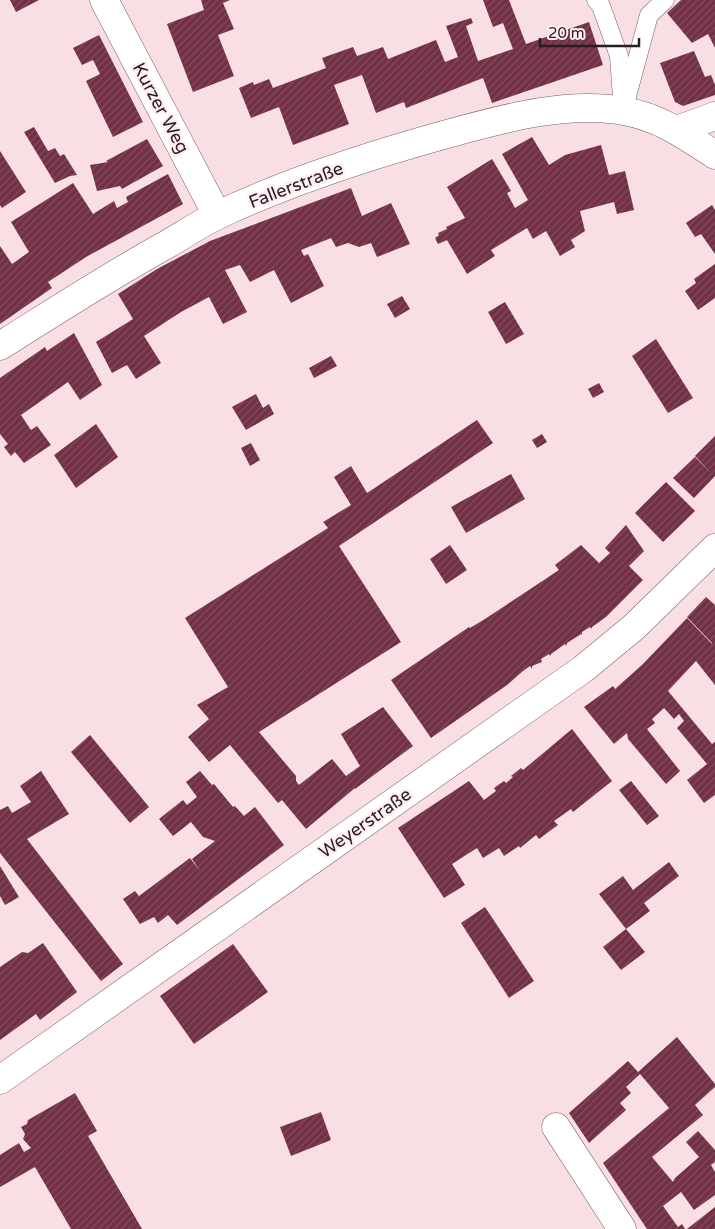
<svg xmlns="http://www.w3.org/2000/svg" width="715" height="1229" font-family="'Varela Round',sans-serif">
  <defs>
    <pattern id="building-hatch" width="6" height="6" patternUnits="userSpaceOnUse" patternTransform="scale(1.25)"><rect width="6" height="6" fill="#723046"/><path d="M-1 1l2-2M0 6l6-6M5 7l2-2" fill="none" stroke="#814c5e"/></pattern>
  </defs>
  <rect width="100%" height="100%" fill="#f9dee4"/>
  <g fill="url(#building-hatch)">
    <polygon points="10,0 39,0 16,12"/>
    <polygon points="201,0 230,0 223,3 234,29 218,35 234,76 193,92 167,24 204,10"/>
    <polygon points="483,0 509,0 526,44 589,22 603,65 492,103 483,78 406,108 404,102 376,113 362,75 334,85 349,124 293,145 279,107 251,118 239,88 253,82 254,85 269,79 273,88 326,68 322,58 353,47 357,56 383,47 388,59 436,40 445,62 458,57 446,26 471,18 473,23 466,26 478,61 513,49 503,23 493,27"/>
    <polygon points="681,0 715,0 715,48 708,34 692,43 667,13"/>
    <polygon points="99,35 143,122 113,137 86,81 100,74 93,60 82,65 73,48"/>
    <polygon points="694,51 705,77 711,75 715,85 715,95 683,106 675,102 660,63"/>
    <polygon points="34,127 48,151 55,148 60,156 64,154 77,175 70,176 55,183 24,132"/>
    <polygon points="532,137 549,165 565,155 601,145 609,175 625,171 634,210 617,214 614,202 580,211 585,231 571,240 575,247 560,256 546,231 533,239 527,228 491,250 495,256 467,274 447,240 438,244 435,238 439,235 438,233 447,229 446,227 465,218 447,187 492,159 511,191 507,193 515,208 528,200 502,154"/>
    <polygon points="147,139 163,166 122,189 120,186 97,191 90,165 108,162 106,161"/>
    <polygon points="0,151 26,192 2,208 0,205"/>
    <polygon points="168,174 183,204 86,257 48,282 52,288 0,324 0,246 12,264 29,252 11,222 73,183 93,214 114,201 117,208 128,202 126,197"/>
    <polygon points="351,188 362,216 391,203 410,244 377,257 371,243 359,247 348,243 336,247 331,238 301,250 304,256 308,254 324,286 291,303 274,270 250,282 240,265 225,270 247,312 223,324 209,297 181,312 144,336 161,363 136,379 127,365 112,373 96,342 133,319 118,294 157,269 210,241"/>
    <polygon points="712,205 715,210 715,254 701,234 695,237 686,223"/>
    <polygon points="715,264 715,298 698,310 685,291 696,283 694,279"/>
    <polygon points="402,296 410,309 395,318 387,304"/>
    <polygon points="505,302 524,334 506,344 488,312"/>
    <polygon points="74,333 102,385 80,400 68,382 21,415 31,430 37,426 51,445 24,463 15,452 11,456 4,447 8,444 0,434 0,378 45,347 47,351"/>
    <polygon points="656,339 693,398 668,413 632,356"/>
    <polygon points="331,356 337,366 314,378 309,368"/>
    <polygon points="599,383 604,392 593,398 588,389"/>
    <polygon points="256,394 263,408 269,404 274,414 246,430 232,407"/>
    <polygon points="477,420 493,443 339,546 401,642 259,732 296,776 296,781 299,785 332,759 346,776 360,766 341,734 383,707 413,746 355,789 355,788 306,829 282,800 278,803 230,745 209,762 188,737 209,719 197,705 228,687 185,618 328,528 323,522 351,505 334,477 351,466 367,493"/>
    <polygon points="96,424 118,457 76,488 54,455"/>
    <polygon points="542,434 547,442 537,448 532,440"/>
    <polygon points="715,436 715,476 694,498 673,478 695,457 710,472 695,456"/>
    <polygon points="251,443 260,460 250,466 241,448"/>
    <polygon points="511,474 525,499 466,533 451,507"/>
    <polygon points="666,482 695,511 663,542 635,513"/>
    <polygon points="626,525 644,551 629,566 643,580 606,617 592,627 591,629 590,627 582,632 582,635 581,634 567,643 566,646 565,644 551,654 550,656 549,654 541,659 542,662 532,666 532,669 530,666 523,671 507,685 431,738 391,680 469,627 470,628 485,619 559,570 555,565 581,545 599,563 610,553 605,548"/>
    <polygon points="450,545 467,570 446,584 430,559"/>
    <polygon points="706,597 715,605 715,685 696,661 668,691 712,744 715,742 715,795 704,803 687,780 707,764 677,728 684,721 679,714 674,719 664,708 652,719 655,723 647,729 680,771 666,784 628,739 627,733 614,744 584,707 613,686 615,689 643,664 687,618 712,644 712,643 687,617"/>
    <polygon points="572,729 612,781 573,812 571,809 554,821 558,825 539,839 536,835 520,848 519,846 504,856 499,848 483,858 477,848 452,864 465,885 444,898 398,828 469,781 484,800 496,791 494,788 504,781 506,783 513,777 511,776 521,768 523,770"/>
    <polygon points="90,735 149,807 130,823 71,752"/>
    <polygon points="41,771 69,814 27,839 123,964 101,981 0,853 0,810 8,806 12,813 31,802 20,786"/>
    <polygon points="200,771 212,785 214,784 233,807 235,806 244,816 255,807 284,845 177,925 168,915 158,923 154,917 140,924 123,899 135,891 139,896 190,858 200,871 192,859 215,841 203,837 191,822 173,836 159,819 183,800 187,805 197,797 186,782"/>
    <polygon points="631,781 659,816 647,825 619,790"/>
    <polygon points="669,862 679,876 644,903 650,911 626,929 645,952 621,970 603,947 626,929 599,894 623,876 633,890"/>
    <polygon points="0,866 19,897 5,905 0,896"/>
    <polygon points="485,907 534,981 509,998 461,923"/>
    <polygon points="43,943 77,992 40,1020 36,1014 0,1040 0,967 22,952 28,953"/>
    <polygon points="233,944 268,992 194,1044 160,996"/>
    <polygon points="677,1037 715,1084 715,1087 695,1105 703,1115 652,1157 673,1182 675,1178 699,1157 686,1142 698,1131 715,1150 715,1162 711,1165 715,1172 715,1195 694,1210 681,1192 663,1206 678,1227 682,1224 685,1229 647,1229 603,1163 669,1108 640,1074 626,1087 631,1093 620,1103 626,1110 589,1143 569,1113 628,1061 638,1072"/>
    <polygon points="75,1093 97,1131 88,1136 142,1229 71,1229 35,1167 0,1187 0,1155 19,1143 24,1152 31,1148 23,1139 25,1134 21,1127 27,1124 28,1120"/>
    <polygon points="321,1112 331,1140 291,1156 280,1127"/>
    <polygon points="715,1207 715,1229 687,1229"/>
  </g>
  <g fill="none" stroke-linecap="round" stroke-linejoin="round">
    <g stroke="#796167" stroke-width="19">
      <g id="service">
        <polyline points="596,0 601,6 619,56 622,98"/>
        <polyline points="623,111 649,15 665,0"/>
      </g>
    </g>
    <g stroke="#796167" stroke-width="29">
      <g id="minor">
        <polyline points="104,0 217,215"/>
        <polyline points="677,130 715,116"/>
        <path d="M0 346C54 312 108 277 164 246 182 236 199 224 218 215 294 179 377 153 458 131 510 117 570 101 624 111 659 117 686 136 715 155"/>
        <polyline points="0,1080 583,669 634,627 715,548"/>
        <polyline points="556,1127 622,1229"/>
      </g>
    </g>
    <use href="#service" stroke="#fff" stroke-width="18"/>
    <use href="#minor" stroke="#fff" stroke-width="28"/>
  </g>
  <g text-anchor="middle" stroke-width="5" stroke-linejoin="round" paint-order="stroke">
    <g font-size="18" fill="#271e20" stroke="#ffeef2">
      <text transform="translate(161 108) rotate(62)" y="6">Kurzer Weg</text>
      <text transform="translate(296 185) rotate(-21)" y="6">Fallerstraße</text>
      <text transform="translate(365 823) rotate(-35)" y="6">Weyerstraße</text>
    </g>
  </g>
  <path d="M540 38v8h99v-8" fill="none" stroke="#271e20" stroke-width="2.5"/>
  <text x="548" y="38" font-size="15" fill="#271e20" stroke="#ffeef2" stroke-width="4" paint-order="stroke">20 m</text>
</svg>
